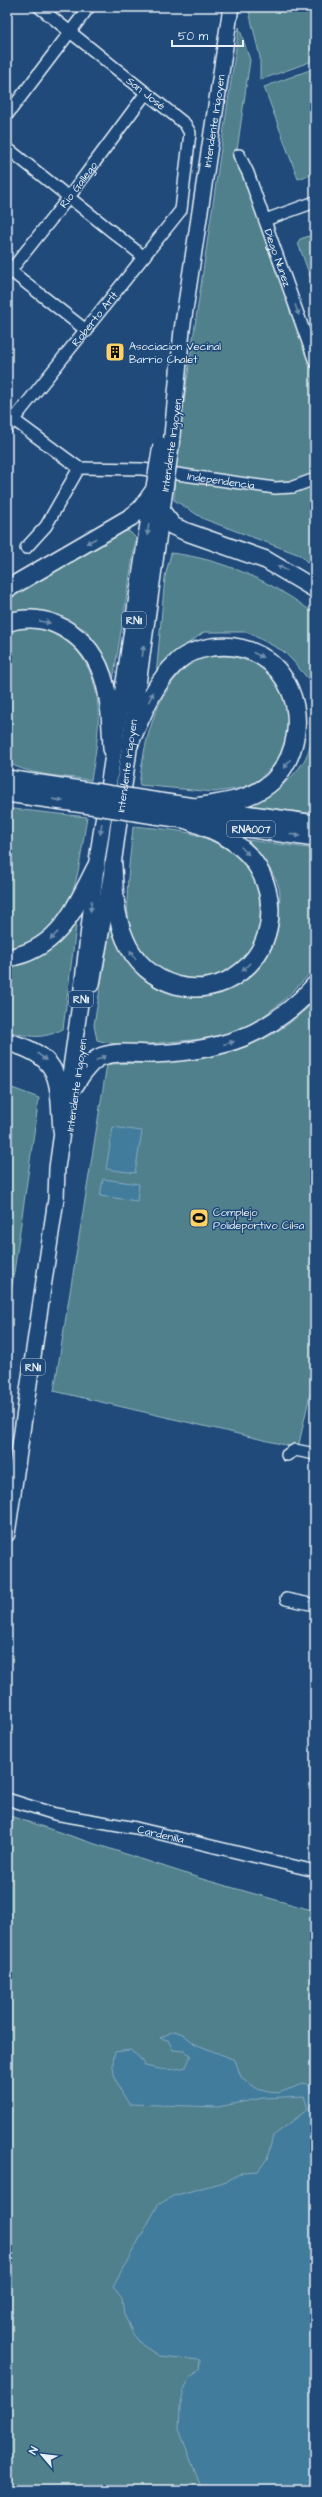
<svg xmlns="http://www.w3.org/2000/svg" width="322" height="2497" font-family="'Architects Daughter',sans-serif">
  <rect width="100%" height="100%" fill="#1f4a7a"/>
  <filter id="ink" filterUnits="userSpaceOnUse"><feTurbulence type="fractalNoise" baseFrequency=".025" numOctaves="2"/><feDisplacementMap in="SourceGraphic" scale="8" xChannelSelector="R" yChannelSelector="G"/><feConvolveMatrix kernelMatrix="1 2 1 2 8 2 1 2 1" color-interpolation-filters="sRGB"/></filter>
  <g filter="url(#ink)">
    <g fill="#4f808c" stroke="#9cb8c2">
      <polygon points="248,7 315,7 315,60 260,80 260,57"/>
      <polygon points="239,27 250,60 236,157 290,303 288,305 297,329 300,328 315,378 315,570 300,555 204,519 174,500 175,461"/>
      <polygon points="315,68 315,173 298,179 264,87"/>
      <polygon points="315,234 315,290 298,243 300,239"/>
      <polygon points="129,531 136,538 112,687 101,651 87,631 59,615 31,609 7,613 7,598 116,533"/>
      <path d="M171 553C223 559 273 582 315 614V704L309 680 293 661 283 651 247 632H204L175 653 156 676 165 577Z"/>
      <path d="M20 626C33 627 48 627 59 633 64 636 69 642 73 646 108 683 99 734 91 780 64 776 31 776 7 762V630Z"/>
      <path d="M204 656H231L258 664 277 681 287 700 289 728 278 761 251 787 214 792 139 785C144 745 152 705 179 674 185 667 196 661 204 656Z"/>
      <path d="M315 728V814L248 805C270 797 291 781 304 761 309 752 312 738 315 728Z"/>
      <path d="M13 809 87 817C77 874 77 939 7 951V810Z"/>
      <path d="M133 826C152 828 172 829 190 833 208 838 234 850 245 864 253 873 257 887 259 898 265 936 248 972 207 978 192 980 185 980 172 975 149 965 137 949 130 926 123 899 131 854 133 826Z"/>
      <path d="M248 840 315 849V968C294 991 271 1015 242 1028 219 1039 192 1040 167 1042 145 1045 119 1047 97 1040L94 1025 112 917C116 930 119 949 127 960 174 1030 278 995 279 913 279 905 281 895 279 888 274 871 259 854 248 840Z"/>
      <path d="M78 911 63 1029C42 1040 30 1037 7 1031V966C42 967 61 937 78 911Z"/>
      <path d="M315 1000V1372L298 1448 54 1391 107 1064C187 1062 257 1062 315 1000Z"/>
      <polygon points="7,1086 39,1098 7,1321"/>
      <polygon points="7,1815 202,1879 315,1911 315,2490 7,2490"/>
    </g>
    <g fill="#437b9c" stroke="#85aac1">
      <polygon points="113,1127 142,1131 135,1173 106,1169"/>
      <polygon points="103,1179 139,1184 137,1201 100,1196"/>
      <path d="M174 2031 183 2034 195 2044 235 2060 241 2077 256 2088 278 2093 306 2083 315 2092V2490H202L179 2429 180 2407 184 2389 191 2377 199 2369 200 2360 159 2356 142 2345 133 2334 124 2314 122 2298 113 2287 158 2205 173 2196 227 2181 243 2172 258 2171 267 2159 273 2136 308 2109 304 2096 263 2098 218 2107 129 2104C118 2086 109 2073 115 2052L130 2050 139 2057 145 2066C160 2070 171 2071 186 2067L191 2055 184 2051 173 2050 168 2040 160 2038Z"/>
    </g>
    <g fill="none" stroke-linecap="round" stroke-linejoin="round">
      <g stroke="#e8f1f8" stroke-width="14">
        <g id="minor">
          <polyline points="7,115 89,7"/>
          <polyline points="7,148 144,257"/>
          <path id="s1" d="M239 155 248 173 315 362"/>
          <polyline points="265,220 315,202"/>
          <polyline points="7,268 87,331"/>
          <path id="s2" d="M7 275 69 197 146 93"/>
          <polyline points="7,415 79,468 46,526 26,548"/>
          <path id="s3" d="M7 428 181 210 190 133 185 124 39 7"/>
          <path id="s4" d="M79 468 142 469 275 488 293 487 315 479"/>
          <polyline points="287,1455 295,1450 315,1454"/>
          <polyline points="286,1599 315,1605"/>
          <path id="s5" d="M7 1799 55 1814 136 1828 315 1871"/>
        </g>
      </g>
      <g stroke="#e8f1f8" stroke-width="18">
        <g id="major">
          <path id="s6" d="M171 446 182 330 231 7"/>
          <path id="s7" d="M92 984 113 865 165 489"/>
          <polyline points="7,1534 56,1199 57,1168 82,989 96,867 153,491"/>
        </g>
      </g>
      <g stroke="#e8f1f8" stroke-width="20">
        <g id="highway">
          <polyline points="162,512 173,526 184,531 266,560 315,589"/>
          <polyline points="7,589 131,517 141,509 153,492"/>
          <path d="M7 623C21 617 41 618 55 624 108 646 110 699 112 749"/>
          <path d="M129 745C142 716 153 684 177 662 186 653 200 649 212 647 289 637 322 727 274 780 253 800 223 803 195 807"/>
          <polyline points="7,779 87,791"/>
          <polyline points="7,793 84,804"/>
          <polyline points="159,802 315,824"/>
          <polyline points="155,815 315,838"/>
          <path d="M113 865C114 890 115 916 125 939 144 986 202 1004 242 971 281 940 278 878 240 847 225 834 205 827 187 820"/>
          <path d="M7 958C59 950 74 909 96 867"/>
          <path d="M7 1042C63 1056 58 1080 62 1130"/>
          <path d="M75 1085C81 1075 88 1064 98 1058 113 1050 137 1054 153 1054 220 1051 269 1037 315 985"/>
        </g>
      </g>
      <use href="#minor" stroke="#1f4a7a" stroke-width="11"/>
      <use href="#major" stroke="#1f4a7a" stroke-width="15"/>
      <use href="#highway" stroke="#1f4a7a" stroke-width="17"/>
      <g stroke="#e8f1f8" stroke-width="18" stroke-linecap="butt">
        <g id="major-bridge">
          <polyline points="154,487 161,445"/>
          <polyline points="165,489 171,446"/>
        </g>
      </g>
      <g stroke="#e8f1f8" stroke-width="20" stroke-linecap="butt">
        <g id="highway-bridge">
          <polyline points="87,791 159,802"/>
          <polyline points="84,804 155,815"/>
        </g>
      </g>
      <use href="#major-bridge" stroke="#1f4a7a" stroke-width="15"/>
      <use href="#highway-bridge" stroke="#1f4a7a" stroke-width="17"/>
    </g>
    <defs><path id="oneway-solid" d="M-6-.8H1V-3.2L6.5 0L1 3.2V.8H-6Z"/></defs>
    <g fill="#6f8dac">
      <use href="#oneway-solid" transform="translate(297 310) rotate(71)"/>
      <use href="#oneway-solid" transform="translate(148 530) rotate(98)"/>
      <use href="#oneway-solid" transform="translate(91 541) rotate(152)"/>
      <use href="#oneway-solid" transform="translate(282 568) rotate(-153)"/>
      <use href="#oneway-solid" transform="translate(45 622) rotate(11)"/>
      <use href="#oneway-solid" transform="translate(143 651) rotate(-83)"/>
      <use href="#oneway-solid" transform="translate(258 655) rotate(27)"/>
      <use href="#oneway-solid" transform="translate(151 697) rotate(-64)"/>
      <use href="#oneway-solid" transform="translate(287 764) rotate(126)"/>
      <use href="#oneway-solid" transform="translate(58 800) rotate(8)"/>
      <use href="#oneway-solid" transform="translate(101 829) rotate(98)"/>
      <use href="#oneway-solid" transform="translate(295 835) rotate(8)"/>
      <use href="#oneway-solid" transform="translate(245 851) rotate(45)"/>
      <use href="#oneway-solid" transform="translate(91 906) rotate(96)"/>
      <use href="#oneway-solid" transform="translate(54 936) rotate(133)"/>
      <use href="#oneway-solid" transform="translate(133 955) rotate(-123)"/>
      <use href="#oneway-solid" transform="translate(246 967) rotate(134)"/>
      <use href="#oneway-solid" transform="translate(229 1043) rotate(-15)"/>
      <use href="#oneway-solid" transform="translate(42 1057) rotate(39)"/>
      <use href="#oneway-solid" transform="translate(101 1058) rotate(-26)"/>
    </g>
  </g>
  <defs>
    <g id="building-square" transform="scale(1)"><rect x="-9" y="-9" width="18" height="18" rx="4" fill="#ffd166" stroke="#1f4a7a"/><path d="M-4-6H4V6H1V3H-1V6H-4ZM-2.5-4.3h1.7v1.8h-1.7ZM.8-4.3h1.7v1.8H.8ZM-2.5-1h1.7V.8h-1.7ZM.8-1h1.7V.8H.8Z" fill="#111"/></g>
    <g id="stadium-square" transform="scale(1)"><rect x="-9" y="-9" width="18" height="18" rx="4" fill="#ffd166" stroke="#1f4a7a"/><path d="M0-5a6.5 5 0 1 0 0 10a6.5 5 0 1 0 0-10ZM-3.5-1.8h7v3.6h-7Z" fill="#111"/></g>
  </defs>
  <g fill-rule="evenodd">
    <use href="#building-square" x="115" y="352"/>
    <use href="#stadium-square" x="199" y="1218"/>
  </g>
  <g text-anchor="middle" stroke-width="3" stroke-linejoin="round" paint-order="stroke">
    <g fill="#1f4a7a" stroke="#acbfd2" stroke-width="1">
      <rect x="122" y="612" width="24" height="16" rx="3"/>
      <rect x="227" y="821" width="48" height="16" rx="3"/>
      <rect x="69" y="991" width="24" height="16" rx="3"/>
      <rect x="21" y="1359" width="24" height="16" rx="3"/>
    </g>
    <g font-size="10" font-weight="bold" fill="#e8f1f8">
      <text x="134" y="624">RN11</text>
      <text x="251" y="833">RNA007</text>
      <text x="81" y="1003">RN11</text>
      <text x="33" y="1371">RN11</text>
    </g>
    <g font-size="11" fill="#e8f1f8" stroke="#1f4a7a">
      <text transform="translate(146 93) rotate(38)" y="4">San José</text>
      <text dy="4" stroke="none"><textPath href="#s6" startOffset="328">Intendente Irigoyen</textPath></text>
      <text dy="4" stroke="none"><textPath href="#s2" startOffset="115">Rio Gallego</textPath></text>
      <text dy="4" stroke="none"><textPath href="#s1" startOffset="110">Diego Nunez</textPath></text>
      <text dy="4" stroke="none"><textPath href="#s3" startOffset="140">Roberto Arlt</textPath></text>
      <text transform="translate(171 445) rotate(-82)" y="4">Intendente Irigoyen</text>
      <text dy="4" stroke="none"><textPath href="#s4" startOffset="143">Independencia</textPath></text>
      <text dy="4" stroke="none"><textPath href="#s7" startOffset="221">Intendente Irigoyen</textPath></text>
      <text transform="translate(76 1085) rotate(-82)" y="4">Intendente Irigoyen</text>
      <text dy="4" stroke="none"><textPath href="#s5" startOffset="158">Cardenilla</textPath></text>
    </g>
    <g font-size="11" fill="#e8f1f8" stroke="#1f4a7a" text-anchor="start">
      <text x="129" y="350">Asociacion Vecinal<tspan x="129" dy="13">Barrio Chalet</tspan></text>
      <text x="213" y="1216">Complejo<tspan x="213" dy="13">Polideportivo Cilsa</tspan></text>
    </g>
  </g>
  <rect width="322" height="2497" fill="none" stroke="#1f4a7a" stroke-width="24"/>
  <rect x="12" y="12" width="298" height="2473" fill="none" stroke="#e8f1f8" stroke-width="1.5" filter="url(#ink)"/>
  <g transform="translate(42 2455) rotate(298)" stroke="#1f4a7a" stroke-width="3" paint-order="stroke">
  <path d="M0-3L7 15L0 10L-7 15Z" fill="#e8f1f8"/>
  <text y="-6" font-size="11" font-weight="bold" text-anchor="middle" fill="#e8f1f8">N</text>
  </g>
  <path d="M172 40v6h71v-6" fill="none" stroke="#e8f1f8" stroke-width="2"/>
  <text x="178" y="40" font-size="12" fill="#e8f1f8" stroke="#1f4a7a" stroke-width="3" paint-order="stroke">50 m</text>
</svg>
